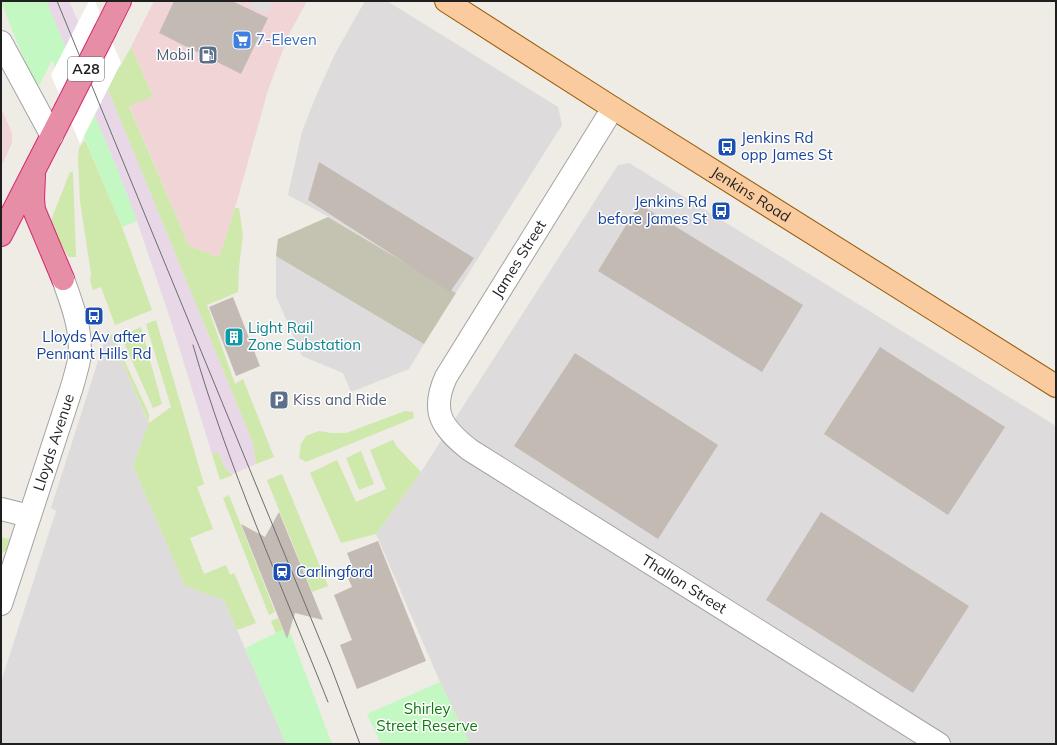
<svg xmlns="http://www.w3.org/2000/svg" width="1057" height="745" font-family="Mulish,sans-serif">
  <rect width="100%" height="100%" fill="#efebe5"/>
  <g fill="#dddbdc">
    <polygon points="365,1 387,1 558,107 562,125 456,293 329,217 288,195 302,132 316,96 335,54"/>
    <polygon points="629,163 1056,426 1056,744 470,744 440,682 376,534 421,472 618,165"/>
    <polygon points="276,256 424,344 409,369 351,392 343,373 302,356 276,296"/>
    <polygon points="108,330 149,424 133,466 185,586 224,600 286,744 1,744 1,682 56,511 51,508"/>
  </g>
  <g fill="#f0d4d6">
    <polygon points="154,1 307,1 289,34 268,90 237,201 223,246 218,257 189,246 129,105 153,96 131,47"/>
    <polygon points="1,108 12,133 12,143 1,167"/>
  </g>
  <polygon fill="#e8d7e6" points="46,1 69,1 107,87 253,443 256,464 233,474 224,467 218,452 212,454 170,318 137,221 114,161"/>
  <polygon fill="#c4c2b0" points="328,217 456,293 424,344 276,256 278,239"/>
  <g fill="#cfe8ac">
    <polygon points="131,47 153,96 129,106 189,246 218,257 223,246 235,208 239,208 243,235 239,267 238,292 207,305 235,384 243,379 274,457 256,464 253,443 107,87 118,65 120,67"/>
    <polygon points="85,140 122,227 152,310 115,325 101,287 93,290 90,281 91,274 80,201 78,157 79,148"/>
    <polygon points="70,172 73,172 76,257 69,257 66,253 50,223"/>
    <polygon points="156,320 204,484 197,487 213,529 190,538 204,574 226,565 230,575 234,573 256,623 237,630 224,600 185,586 133,466 149,423 108,330 114,338 149,414 149,423 171,407 146,324"/>
    <polygon points="141,327 162,404 153,408 121,336"/>
    <polygon points="405,411 413,412 414,418 306,462 299,458 301,444 306,436 319,431 331,433 346,433"/>
    <polygon points="393,440 397,447 421,472 376,534 341,543 310,473 337,460 356,502 386,489 370,450"/>
    <polygon points="361,451 374,484 359,490 346,458"/>
    <polygon points="218,452 224,467 233,475 220,480 212,454"/>
    <polygon points="282,474 328,586 312,592 267,480"/>
    <polygon points="229,495 275,612 269,615 223,498"/>
    <polygon points="1,537 13,540 9,548 1,554"/>
    <polygon points="278,618 299,669 292,672 271,621"/>
  </g>
  <g fill="#c3f8c3">
    <polygon points="1,1 46,1 114,161 137,221 122,227 52,60 40,84 36,85 18,45"/>
    <polygon points="288,627 332,744 286,744 245,648"/>
    <polygon points="440,682 470,744 381,744 367,714"/>
  </g>
  <polygon fill="#dfdfdf" points="253,1 273,1 267,14 250,6"/>
  <polygon fill="#fff" points="89,1 95,1 121,63 80,144 51,75"/>
  <g fill="#c4bab4">
    <polygon points="174,1 232,1 268,18 241,74 159,33"/>
    <polygon points="319,162 474,258 450,292 308,200"/>
    <polygon points="639,204 803,305 762,372 598,271"/>
    <polygon points="233,297 260,366 236,376 209,307"/>
    <polygon points="880,347 1005,427 948,515 824,434"/>
    <polygon points="575,353 718,445 658,539 514,446"/>
    <polygon points="279,512 323,620 295,613 287,639 241,524 265,537"/>
    <polygon points="821,512 969,606 913,693 766,600"/>
    <polygon points="378,541 426,661 357,689 340,645 352,640 334,595 352,587 344,569 352,566 347,553"/>
  </g>
  <g fill="none" stroke-linecap="round" stroke-linejoin="round">
    <g stroke="#a3a3a3" stroke-width="24">
      <g id="minor">
        <polyline points="1,42 52,136"/>
        <path id="s1" d="M613 108 446 377C430 412 442 428 470 450L939 744"/>
        <polyline points="1,509 29,516"/>
        <path id="s2" d="M1 604 71 390C74 380 77 370 79 360 83 332 72 304 63 279"/>
      </g>
    </g>
    <g stroke="#965903" stroke-width="24">
      <g id="major">
        <path id="s3" d="M446 1 613 108 1056 386"/>
      </g>
    </g>
    <g stroke="#d72873" stroke-width="24">
      <g id="highway">
        <polyline points="106,29 120,1"/>
        <polyline points="34,176 33,199 34,210 63,279"/>
        <polyline points="1,235 65,110"/>
      </g>
    </g>
    <use href="#minor" stroke="#fff" stroke-width="22"/>
    <use href="#major" stroke="#facb9f" stroke-width="22"/>
    <use href="#highway" stroke="#e58ea6" stroke-width="22"/>
    <g stroke="#6d6d6d" stroke-width="1">
      <polyline points="57,1 331,667 360,744"/>
      <path d="M193 345C228 467 281 584 328 702"/>
    </g>
    <g stroke="#d72873" stroke-width="24" stroke-linecap="butt">
      <polyline id="highway-bridge" points="65,110 106,29"/>
    </g>
    <use href="#highway-bridge" stroke="#e58ea6" stroke-width="22"/>
  </g>
  <defs>
    <g id="supermarket-square" transform="scale(1)"><rect x="-9" y="-9" width="18" height="18" rx="4" fill="#3f7fe0" stroke="#fff"/><path d="M-6-5.5h2.5l.6 2H6L4.5 2H-2.5L-4.4-4H-6ZM-1.5 3.2a1.3 1.3 0 1 0 .1 0ZM3 3.2a1.3 1.3 0 1 0 .1 0Z" fill="#fff"/></g>
    <g id="fuel-square" transform="scale(1)"><rect x="-9" y="-9" width="18" height="18" rx="4" fill="#5c6f8a" stroke="#fff"/><path d="M-5.5-6h7V0h2V4h1.3V-2.5L3-4.5l.8-.8L6-3V5H2.5V1h-1V6h-7ZM-4.2-4.7v3.2H.2V-4.7Z" fill="#fff"/></g>
    <g id="bus-square" transform="scale(1)"><rect x="-9" y="-9" width="18" height="18" rx="4" fill="#1a4fb4" stroke="#fff"/><path d="M-5-6H5V4H4V6H2V4H-2V6H-4V4H-5ZM-3.5-4V0h7V-4ZM-3.5 1.2v1.5H-2V1.2ZM2 1.2v1.5H3.5V1.2Z" fill="#fff"/></g>
    <g id="building-square" transform="scale(1)"><rect x="-9" y="-9" width="18" height="18" rx="4" fill="#0f9aa8" stroke="#fff"/><path d="M-4-6H4V6H1V3H-1V6H-4ZM-2.5-4.3h1.7v1.8h-1.7ZM.8-4.3h1.7v1.8H.8ZM-2.5-1h1.7V.8h-1.7ZM.8-1h1.7V.8H.8Z" fill="#fff"/></g>
    <g id="parking-square" transform="scale(1)"><rect x="-9" y="-9" width="18" height="18" rx="4" fill="#5c6f8a" stroke="#fff"/><path d="M-3.5-5.5H1a3.5 3.5 0 0 1 0 7H-1V5.5H-3.5ZM-1-3.4V-.6H.8a1.4 1.4 0 0 0 0-2.8Z" fill="#fff"/></g>
    <g id="station-square" transform="scale(1)"><rect x="-9" y="-9" width="18" height="18" rx="4" fill="#1a4fb4" stroke="#fff"/><path d="M-3-6H3Q5-6 5-4V2Q5 4 3 4L4.5 6H3L1.5 4h-3L-3 6H-4.5L-3 4Q-5 4-5 2V-4Q-5-6-3-6ZM-3.5-4v3h7v-3ZM-3.5 1v1.5H-2V1ZM2 1v1.5H3.5V1Z" fill="#fff"/></g>
  </defs>
  <g fill-rule="evenodd">
    <use href="#supermarket-square" x="242" y="40"/>
    <use href="#fuel-square" x="208" y="55"/>
    <use href="#bus-square" x="727" y="147"/>
    <use href="#bus-square" x="721" y="211"/>
    <use href="#bus-square" x="94" y="316"/>
    <use href="#building-square" x="234" y="337"/>
    <use href="#parking-square" x="279" y="400"/>
    <use href="#station-square" x="282" y="572"/>
  </g>
  <g text-anchor="middle" stroke-width="3" stroke-linejoin="round" paint-order="stroke">
    <rect fill="#fff" stroke="#626262" stroke-width="1" x="68" y="57" width="36" height="24" rx="3"/>
    <g font-size="14" font-weight="bold" fill="#1f1f1f">
      <text x="86" y="74">A28</text>
    </g>
    <g font-size="15" fill="#366cbe" stroke="#fff" text-anchor="start">
      <text x="256" y="45">7-Eleven</text>
    </g>
    <g font-size="15" fill="#4e5e75" stroke="#fff" text-anchor="end">
      <text x="194" y="60">Mobil</text>
      <text x="293" y="405" text-anchor="start">Kiss and Ride</text>
    </g>
    <g font-size="15" fill="#164399" stroke="#fff" text-anchor="start">
      <text x="741" y="143">Jenkins Rd<tspan x="741" dy="17">opp James St</tspan></text>
      <text x="707" y="207" text-anchor="end">Jenkins Rd<tspan x="707" dy="17">before James St</tspan></text>
      <text x="94" y="342" text-anchor="middle">Lloyds Av after<tspan x="94" dy="17">Pennant Hills Rd</tspan></text>
      <text x="296" y="577">Carlingford</text>
    </g>
    <g font-size="15" fill="#1f1f1f" stroke="#fff">
      <text dy="5" stroke="none"><textPath href="#s3" startOffset="361">Jenkins Road</textPath></text>
      <text transform="translate(519 259) rotate(-58)" y="5">James Street</text>
      <text dy="5" stroke="none"><textPath href="#s2" startOffset="170">Lloyds Avenue</textPath></text>
      <text dy="5" stroke="none"><textPath href="#s1" startOffset="655">Thallon Street</textPath></text>
    </g>
    <g font-size="15" fill="#0d838f" stroke="#fff" text-anchor="start">
      <text x="248" y="333">Light Rail<tspan x="248" dy="17">Zone Substation</tspan></text>
    </g>
    <g font-size="15" fill="#0e7b0e" stroke="#fff">
      <text x="427" y="714">Shirley<tspan x="427" dy="17">Street Reserve</tspan></text>
    </g>
  </g>
  <rect width="1057" height="745" fill="none" stroke="#1f1f1f" stroke-width="4"/>
</svg>
